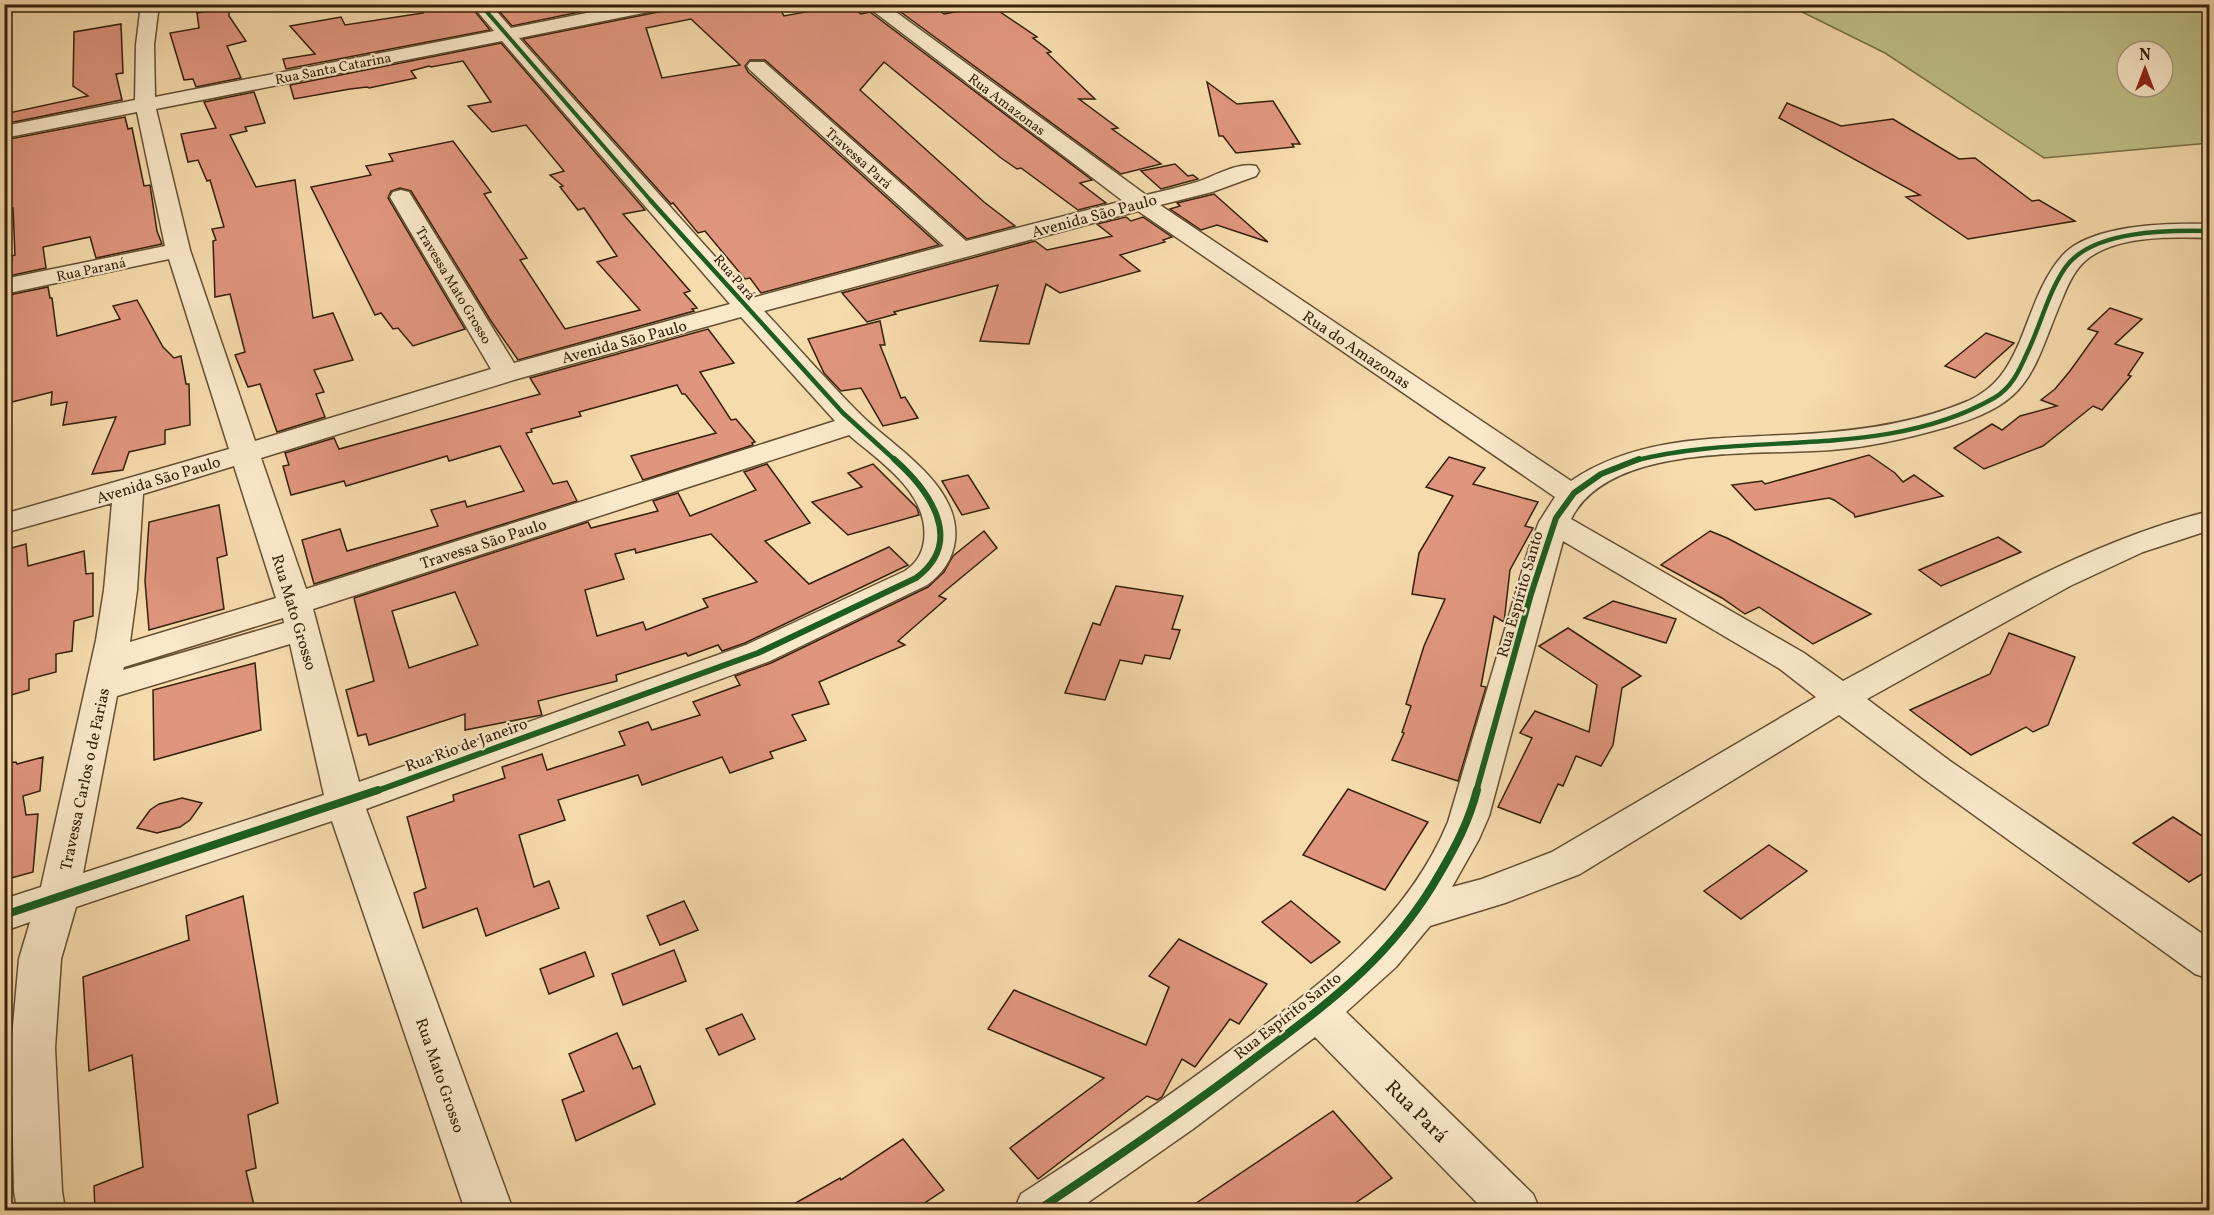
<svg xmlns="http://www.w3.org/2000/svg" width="2214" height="1215" font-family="Vollkorn,serif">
  <rect width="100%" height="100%" fill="#f6dbac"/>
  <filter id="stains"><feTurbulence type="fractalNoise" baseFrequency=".00333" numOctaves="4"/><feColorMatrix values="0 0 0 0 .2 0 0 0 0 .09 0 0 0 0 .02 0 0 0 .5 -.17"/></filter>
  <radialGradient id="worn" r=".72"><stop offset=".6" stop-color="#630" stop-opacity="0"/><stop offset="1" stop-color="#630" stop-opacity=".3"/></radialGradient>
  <path fill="#bfbf88" stroke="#7a7048" stroke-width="1.5" fill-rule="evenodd" d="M1788 5H2209V143L2044 158 1885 53ZM2127 51H2163V87H2127Z"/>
  <g fill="#e0967e" stroke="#352009" stroke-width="1.5" fill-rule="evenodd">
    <polygon points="416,4 469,4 490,30 286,69 283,59 315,54 290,26 341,17 345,25 423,13"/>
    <polygon points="493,4 618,4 512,26"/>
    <path d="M674 4H777L784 16 848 4 861 14 870 12 1092 180 1080 183 1106 203 1078 210 1021 168 1017 169 1001 158 884 62 860 90 984 202 1015 226 967 239 765 60H750L745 66 748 72 939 245 761 293 750 278 745 279 705 231 698 233 673 203 671 204 523 39 663 11ZM691 19 740 65 662 78 646 28Z"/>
    <polygon points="931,4 944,14 990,5 1037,37 1033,38 1051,52 1047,53 1095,99 1079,99 1118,128 1112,129 1161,164 1121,174 898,10"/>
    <polygon points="229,8 229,16 246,41 227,46 241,78 196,87 193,79 184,80 170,33 199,28 197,13"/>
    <polygon points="121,24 123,73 116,74 122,100 4,124 4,114 88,96 73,86 74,32"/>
    <polygon points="501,43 645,210 623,214 690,291 684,293 697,308 692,309 694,311 518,360 491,321 411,191 400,188 391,191 388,198 465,329 413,346 398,328 393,329 381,313 375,315 311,187 371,175 366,166 393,161 389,154 453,141 491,192 484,194 527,258 520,260 565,329 640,310 597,262 617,256 584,208 578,210 560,187 563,186 550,175 564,171 526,125 492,132 468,106 491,102 463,61 431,67 429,66 411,71 416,78 369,88 367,87 350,89 294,99 290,85"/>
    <polygon points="1207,82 1237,104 1273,101 1300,144 1292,144 1294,147 1236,153 1223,136 1219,136"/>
    <polygon points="254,92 265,123 245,127 247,131 230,135 256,187 295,180 313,318 333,313 353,360 314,370 324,392 316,394 325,417 277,432 260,384 248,387 235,355 245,352 230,294 215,297 213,241 216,240 212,229 224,227 210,180 207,181 198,160 188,162 181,134 216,128 204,102"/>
    <polygon points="1787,103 1841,126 1893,119 1959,159 1975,158 2032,201 2039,200 2075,221 1968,239 1906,197 1920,195 1779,118"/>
    <polygon points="125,117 128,129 132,128 144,186 150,185 157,231 162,244 96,258 90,237 43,247 46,268 4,277 4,263 12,261 12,256 15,255 13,208 4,209 4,140"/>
    <polygon points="1175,164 1188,176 1193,175 1198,179 1161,189 1141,171"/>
    <polygon points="1214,194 1268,242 1217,225 1201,230 1170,209 1180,206 1177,203"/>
    <polygon points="1126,217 1131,221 1143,217 1172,237 1163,240 1165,242 1120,255 1140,271 1060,293 1046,284 1029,344 980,341 998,285 894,312 896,314 867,322 842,293 1035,241 1047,250 1112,236 1097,224"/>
    <polygon points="48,287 50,298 52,298 57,336 120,319 113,306 137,300 163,347 174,358 181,356 186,384 189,384 190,425 165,430 165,444 129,452 123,470 92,474 116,417 63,425 67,402 51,405 52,392 4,404 4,296"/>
    <polygon points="2110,308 2142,319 2115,344 2143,353 2128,375 2131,376 2102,410 2093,406 2043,446 1984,469 1954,448 1992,424 2002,430 2020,416 2057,406 2041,400 2055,389 2070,371 2098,332 2088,329"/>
    <polygon points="880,321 885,345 880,345 901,398 905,397 918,418 883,426 861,388 841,391 824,373 808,339"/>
    <polygon points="708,329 734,363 700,372 731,420 736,419 755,442 752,443 753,445 643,480 631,456 716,433 685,394 682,394 677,385 579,412 581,416 531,429 532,432 526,433 553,484 567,481 577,501 314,584 302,540 340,529 347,551 438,526 431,510 465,501 467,507 524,491 500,446 449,461 447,456 346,486 344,481 291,495 283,466 289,465 285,453 334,438 339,449 540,394 530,378"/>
    <polygon points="1986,333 2014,343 1975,378 1945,366"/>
    <polygon points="1869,455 1895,473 1903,482 1914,475 1943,496 1855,517 1854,514 1834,500 1829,498 1755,510 1732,485 1762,481 1765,484"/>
    <polygon points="1449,457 1485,468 1473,484 1538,502 1525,526 1533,528 1510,570 1504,622 1494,616 1481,686 1486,687 1458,781 1392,760 1404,733 1402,732 1411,706 1406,704 1424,646 1445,599 1412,594 1419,553 1453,496 1426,487"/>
    <path d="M767 464 810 523 765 541 809 584 889 547 908 565 745 643 722 651 718 645 688 656 686 653 616 675 617 681 538 701 542 715 537 716 465 730V714L369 745 366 734 358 736 346 690 374 681 354 598 588 522 591 528 658 511 653 501 678 493 690 516 756 490 744 472ZM711 534 757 582 703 599 708 607 646 630 643 622 597 636 585 590 624 579 615 554 635 549 636 553ZM455 592 478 645 409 668 392 611Z"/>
    <polygon points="873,464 917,508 919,515 848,535 812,502 862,487 848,473"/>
    <polygon points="968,475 989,508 962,515 942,481"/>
    <polygon points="219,505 227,555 217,558 224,609 149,630 145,581 149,522"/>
    <polygon points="984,531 997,548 939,596 946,599 898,641 905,645 819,682 829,704 792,715 806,740 770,752 773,758 730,773 722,757 642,785 638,775 558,800 565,820 519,835 534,887 549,881 559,908 486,936 477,908 423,928 414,893 426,888 407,817 454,801 453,795 505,778 502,767 542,754 547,770 625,745 619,732 648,722 652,730 700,715 693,702 740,685 735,676 771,663 928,587 944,572 953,556"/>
    <polygon points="1710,531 1727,538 1871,614 1813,644 1759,607 1745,614 1722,598 1661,565"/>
    <polygon points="1998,537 2021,552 1941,586 1919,570"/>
    <polygon points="26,544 28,566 84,551 86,574 93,573 93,616 74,621 72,651 56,654 56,672 29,679 29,690 4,697 4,628 9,584 4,585 4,550"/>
    <polygon points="1116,586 1183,596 1172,629 1180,630 1170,659 1145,655 1142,664 1120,660 1105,700 1065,693 1093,623 1100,625"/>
    <polygon points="1613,601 1676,619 1666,643 1584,618"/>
    <polygon points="1568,628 1641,676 1622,688 1613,745 1601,766 1576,756 1563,786 1558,784 1540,823 1498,807 1532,738 1520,733 1535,711 1589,732 1597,685 1539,646"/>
    <polygon points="2009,633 2075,657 2048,725 2033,732 2026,727 1971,755 1910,710 1990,674"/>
    <polygon points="255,663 261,730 154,760 153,690"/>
    <polygon points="43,757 40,791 23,796 26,815 38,814 33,872 4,880 4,763 16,762 17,764"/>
    <polygon points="1348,789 1428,822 1385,890 1303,855"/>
    <polygon points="182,798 202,803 190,820 180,827 157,833 137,828 150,810 159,804"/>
    <polygon points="2173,817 2210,841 2210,869 2189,882 2133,843"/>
    <polygon points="1769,845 1807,871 1741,919 1704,891"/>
    <polygon points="243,896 278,1103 248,1115 256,1168 246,1171 255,1210 95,1210 94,1186 143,1167 132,1055 89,1071 83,977 189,940 186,916"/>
    <polygon points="684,901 698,930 660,945 647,916"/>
    <polygon points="1291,901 1340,942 1311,963 1262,922"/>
    <polygon points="1179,939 1267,984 1239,1024 1230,1019 1195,1067 1182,1059 1162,1097 1157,1100 1147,1096 1038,1179 1010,1148 1104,1078 988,1029 1014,990 1146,1045 1169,987 1149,976"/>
    <polygon points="674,950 686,981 623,1005 612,974"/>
    <polygon points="585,952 594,976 549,994 540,969"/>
    <polygon points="742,1014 755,1039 719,1055 706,1029"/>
    <polygon points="617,1033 633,1069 640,1066 655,1104 576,1141 562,1100 584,1091 569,1054"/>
    <polygon points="1333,1111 1392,1178 1345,1210 1186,1210"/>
    <polygon points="903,1139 944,1190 914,1210 783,1210 840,1178 841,1180"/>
  </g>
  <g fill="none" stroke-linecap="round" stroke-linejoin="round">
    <g stroke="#654f32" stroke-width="3">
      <path id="minor" d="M141 4H159L154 45 155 97 494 31 471 4H490L511 28 632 4H672L663 9 519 38 752 298 944 246 750 70 747 66 750 62H764L966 241 1123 201 864 4H885L1146 195C1163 191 1180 187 1197 182 1215 176 1237 162 1256 166L1259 171 1256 176 1212 192 1160 205 1571 481C1640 434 1724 439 1804 434 1859 431 1917 423 1968 401 1996 388 2008 369 2020 341 2032 312 2041 280 2062 256 2090 224 2170 223 2210 224V238C2173 237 2122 235 2090 257 2076 267 2069 282 2063 297 2031 372 2034 402 1947 427 1909 438 1870 447 1831 450 1758 456 1610 442 1571 519L1804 653 1843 681C1961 618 2078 544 2210 511V530L2143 552 2070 586 1867 699 1950 761 2210 939V979L2195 974 1924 779 1839 715 1580 874 1505 903 1430 926 1396 967 1346 1012 1533 1194 1540 1210H1484L1315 1037 1193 1129 1077 1210H1014L1021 1194C1094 1147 1166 1099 1235 1047 1320 985 1406 923 1448 822L1529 548 1539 522 1555 497 1138 211 764 311C796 345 827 381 860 414 893 447 961 485 955 540 953 559 942 574 927 585L770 661 366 809 513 1210H465L332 821 76 907 61 959 55 1048 62 1191 65 1210H17L14 1191 11 1048 19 959 30 922 4 931V899L41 887 96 640 104 590 112 503 4 533V514L229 449 169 259 4 294V279L165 246 137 112 4 138V126L135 100 136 45ZM502 41 730 304 514 363 409 192 401 190 393 192 390 197 491 369 255 441 190 250 156 109ZM741 317 835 421 306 589 261 458 517 379ZM849 435C880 462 930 493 924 541 922 555 916 563 905 571L746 645 359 782 313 609ZM234 466 276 598 130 642 137 590 143 494ZM1563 541 1780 669 1816 697 1552 852 1482 879 1452 887 1479 839 1489 816ZM283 618 284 623 123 670 124 667ZM290 644 324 795 83 873 117 696Z"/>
    </g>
    <use href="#minor" fill="#f9e8c9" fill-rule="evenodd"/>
    <g stroke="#f9e8c9" stroke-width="6">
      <polyline id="cycleway-far3" points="480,4 652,202"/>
    </g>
    <g stroke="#f9e8c9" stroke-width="8">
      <g id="cycleway-far2">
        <polyline points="651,201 843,413 896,461"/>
        <path d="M1633 461C1751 430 1884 461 1994 398 2012 388 2020 369 2028 351 2041 324 2048 293 2065 268 2091 230 2168 230 2210 231"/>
      </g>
    </g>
    <g stroke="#f9e8c9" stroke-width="10">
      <g id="cycleway-far1">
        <path d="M374 792 758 653 916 578C966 541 929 490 894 459"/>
        <polyline points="1476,792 1531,594 1556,518 1574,493 1601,474 1639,459"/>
      </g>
    </g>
    <g stroke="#f9e8c9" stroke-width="11">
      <g id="cycleway">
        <polyline points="4,915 378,790"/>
        <path d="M1038 1210C1110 1162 1182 1113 1251 1061 1327 1004 1392 958 1440 873 1456 846 1469 821 1477 790"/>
      </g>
    </g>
    <use href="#cycleway-far3" stroke="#1b5e20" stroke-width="4"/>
    <use href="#cycleway-far2" stroke="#1b5e20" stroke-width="4.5"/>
    <use href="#cycleway-far1" stroke="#1b5e20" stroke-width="6"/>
    <use href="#cycleway" stroke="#1b5e20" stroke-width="8"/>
  </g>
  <g text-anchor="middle" stroke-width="4.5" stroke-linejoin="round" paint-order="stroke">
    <g font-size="14" fill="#352009" stroke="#f9e8c9">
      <text transform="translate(333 68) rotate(-11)" y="5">Rua Santa Catarina</text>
      <text transform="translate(1007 104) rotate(37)" y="5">Rua Amazonas</text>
      <text transform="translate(859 158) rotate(42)" y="5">Travessa Pará</text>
      <text transform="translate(91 269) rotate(-12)" y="5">Rua Paraná</text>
      <text transform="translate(735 277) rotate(49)" y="5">Rua Pará</text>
      <text transform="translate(454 285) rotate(59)" y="5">Travessa Mato Grosso</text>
    </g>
    <g font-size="16" fill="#352009" stroke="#f9e8c9">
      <text transform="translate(1094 215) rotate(-15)" y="6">Avenida São Paulo</text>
      <text transform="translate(624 341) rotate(-15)" y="6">Avenida São Paulo</text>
      <text transform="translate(1357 349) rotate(34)" y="6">Rua do Amazonas</text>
      <text transform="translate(158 479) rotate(-17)" y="6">Avenida São Paulo</text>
      <text transform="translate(483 543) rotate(-18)" y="6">Travessa São Paulo</text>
      <text transform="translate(1519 594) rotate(-74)" y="6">Rua Espírito Santo</text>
      <text transform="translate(295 612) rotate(73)" y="6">Rua Mato Grosso</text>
      <text transform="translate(466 744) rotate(-20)" y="6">Rua Rio de Janeiro</text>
      <text transform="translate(84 779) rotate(-78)" y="6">Travessa Carlos o de Farias</text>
      <text transform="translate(1287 1015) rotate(-38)" y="6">Rua Espírito Santo</text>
      <text transform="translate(441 1075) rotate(71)" y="6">Rua Mato Grosso</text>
    </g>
    <g font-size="20" fill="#352009" stroke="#f9e8c9">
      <text transform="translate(1417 1111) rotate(45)" y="7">Rua Pará</text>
    </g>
  </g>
  <rect width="2214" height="1215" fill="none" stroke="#f6dbac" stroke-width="24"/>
  <rect x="6" y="6" width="2202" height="1203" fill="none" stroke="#352009" stroke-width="3"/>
  <rect x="12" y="12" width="2190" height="1191" fill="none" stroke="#352009" stroke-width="1.5"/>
  <g transform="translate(2145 69)"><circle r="28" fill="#f9e8c9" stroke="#ab987c" stroke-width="1.5"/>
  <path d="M0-4.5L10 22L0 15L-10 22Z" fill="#8f2418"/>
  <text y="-9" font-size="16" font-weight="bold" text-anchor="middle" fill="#352009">N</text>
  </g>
  <rect width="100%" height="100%" filter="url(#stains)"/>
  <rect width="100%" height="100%" fill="url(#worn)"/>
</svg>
